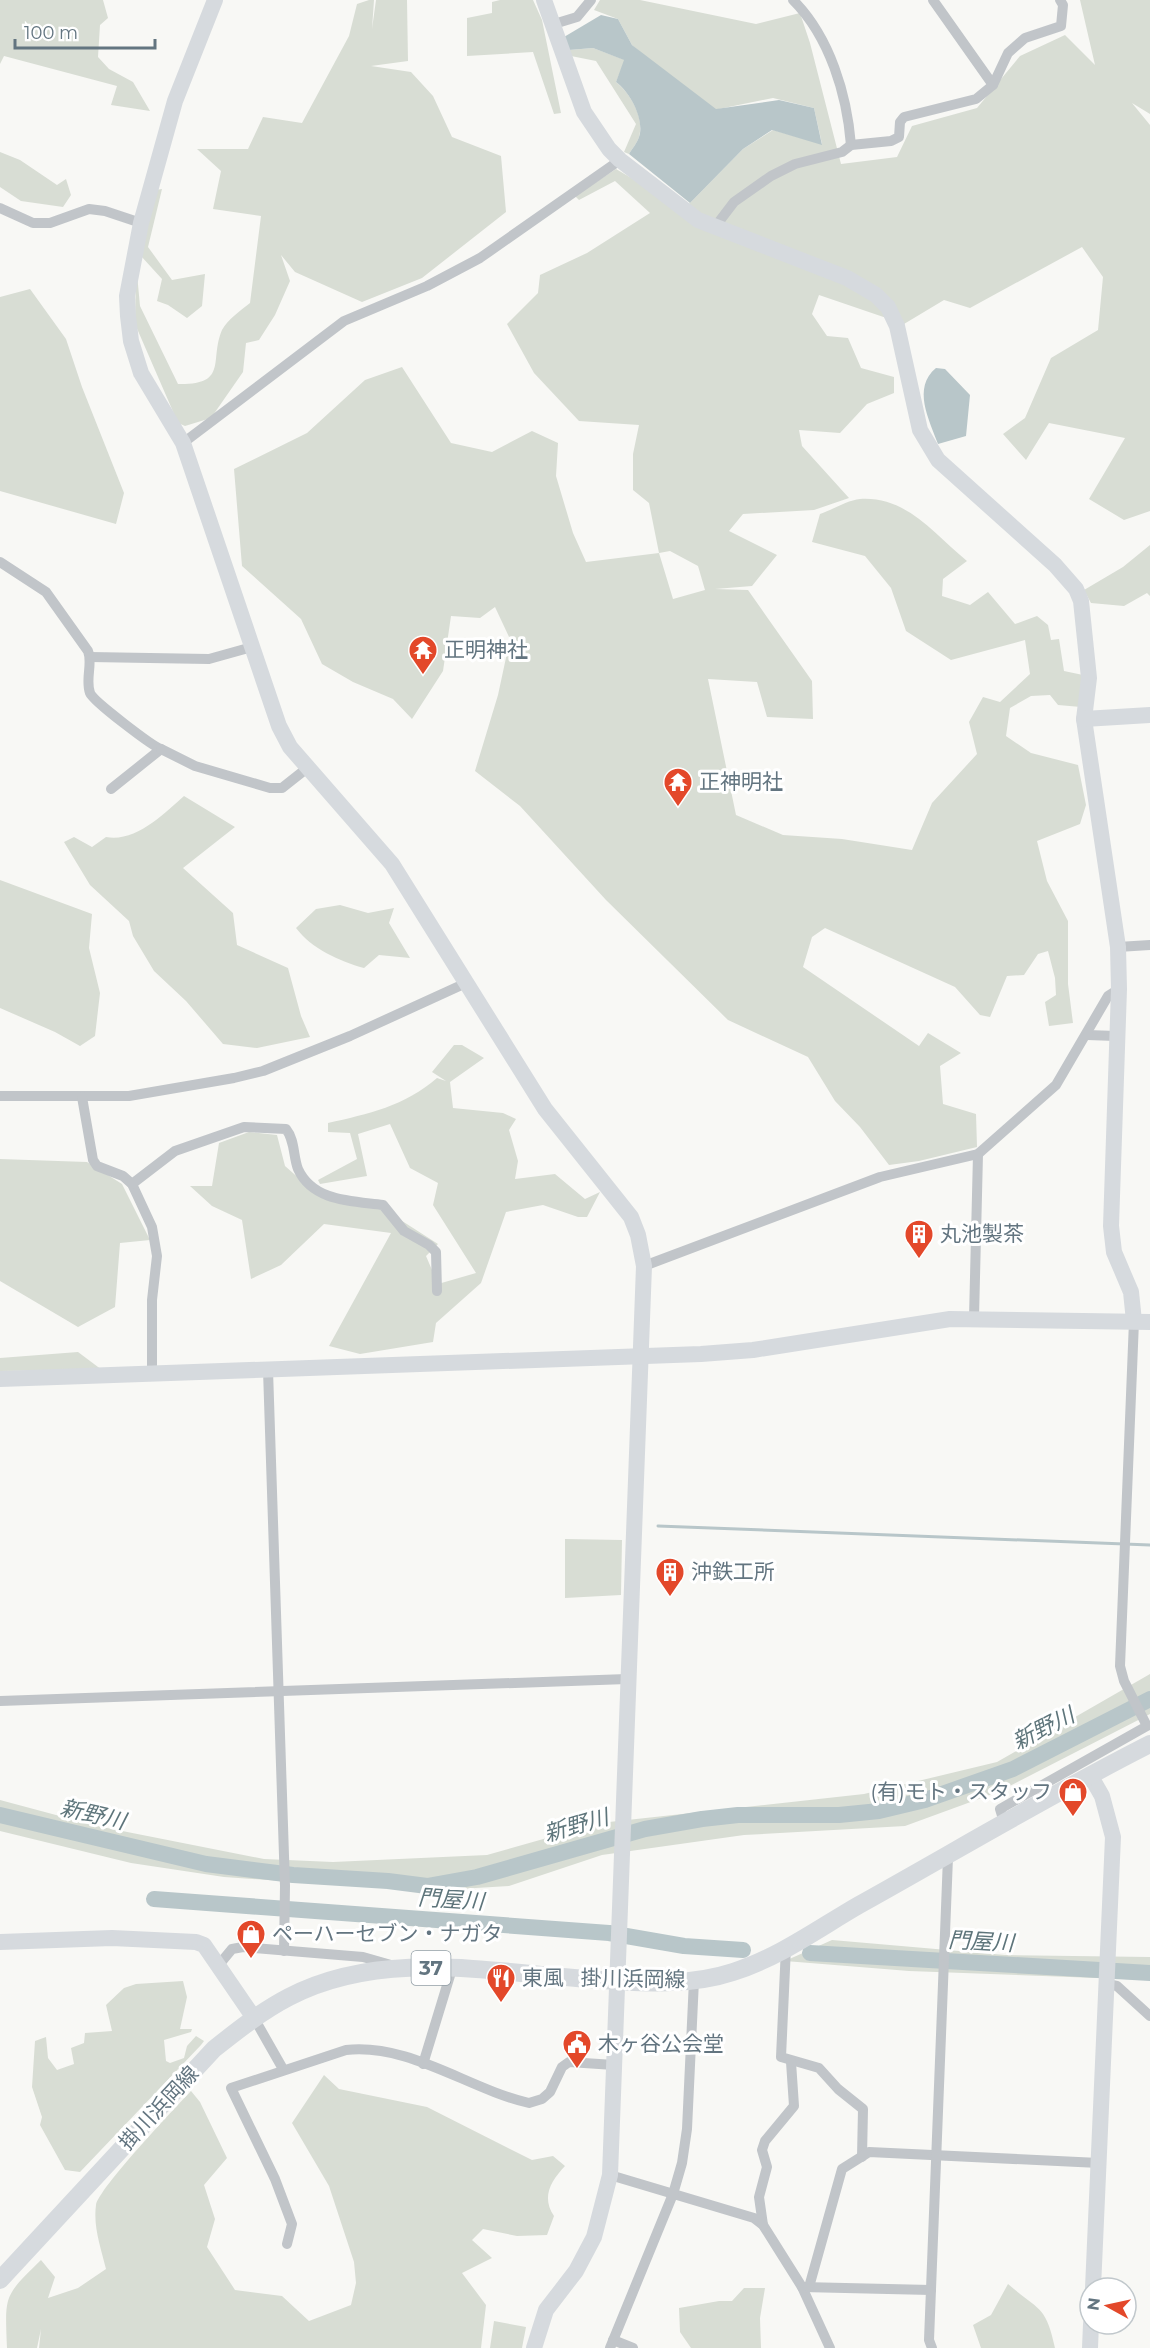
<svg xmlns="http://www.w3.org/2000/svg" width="1150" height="2348" font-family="Montserrat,'Noto Sans JP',sans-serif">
  <rect width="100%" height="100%" fill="#f8f8f5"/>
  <g fill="#d8ddd4" fill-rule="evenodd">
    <polygon points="0,0 103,0 108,18 100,25 98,57 109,69 133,82 150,111 111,105 117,86 4,56 0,64"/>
    <path d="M369 0H374L372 29 376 0H407L408 61 371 66 411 72 433 96 452 137 501 156 506 212 422 278 362 302 295 272 281 255 290 281 275 315 259 340 246 343 243 372 211 418 185 426 178 423 135 324 136 263 140 306 178 384C229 385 209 360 222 330 228 319 240 311 250 303L261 216 213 209 221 171 197 149H248L263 117 302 123 349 36 357 4Z"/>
    <polygon points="500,0 533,0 542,20 561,113 554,114 533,52 467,56 467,18 492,13 492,2"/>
    <path d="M600 0H640L756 24 800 13 810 43 841 164 897 157 912 126 977 108 1020 56 1065 35 1095 65 1080 0H1150V114L1132 103 1150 125V511L1124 520 1089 499 1125 438 1049 423 1026 460 1003 434 1025 418 1051 358 1098 330 1103 277 1082 247 970 308 944 300 904 324 819 295 812 314 827 336 848 338 861 368 894 377V393L867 404 840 433 799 430 802 446 849 498 814 510 743 514 729 531 777 555 752 586 715 589 748 590 812 681 813 719 767 717 757 682 708 679 736 815 783 835 842 839 912 850 932 803 977 754 969 722 983 697 1000 702 1030 674 1025 640 951 660 906 631 891 588 865 556 812 542 820 514C832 510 848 500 860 499 907 496 934 534 967 561L943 579 942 596 970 605 988 592 1015 624 1037 616 1048 625 1051 640 1059 639 1064 671 1083 675 1081 707 1058 705 1050 695 1031 696 1010 708 1006 736 1031 753 1078 765 1086 805 1080 824 1037 841 1047 881 1068 921V984L1073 1023 1049 1026 1045 1002 1056 995 1055 978 1048 951 1038 954 1024 975 1007 976 990 1017 980 1015 955 987 825 928 812 937 803 967 919 1046 928 1033 961 1053 940 1066 943 1104 976 1114 977 1147 919 1161 889 1165 860 1127 835 1101 808 1057 728 1020 606 900 520 806 475 771 498 695 510 639 495 607 480 618 451 616 443 671 412 719 393 699 353 682 322 664 301 619 242 566 234 469 307 433 365 380 402 367 451 443 492 452 532 431 558 443 556 476 573 533 586 562 659 553 649 503 633 490V454L639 425 579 421 534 373 507 324 538 293 540 275 587 253 650 213 615 181 579 200 575 196 616 169 684 209 743 149 773 130 822 144 814 108 773 98 709 111 632 45 618 19 594 10ZM670 551 698 566 705 590 673 599 659 553Z"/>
    <path d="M593 48 625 60 616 82C630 93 645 118 639 137 637 143 632 149 629 154L624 152 636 124 596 61 571 56 569 50Z"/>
    <polygon points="0,152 20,160 57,185 66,179 71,195 63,207 21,201 0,187"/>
    <polygon points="162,189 148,247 172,280 205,274 202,306 187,318 168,305 157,301 162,279 141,256 155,190"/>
    <polygon points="30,289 66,339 82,387 124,493 116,524 0,491 0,297"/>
    <polygon points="1150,545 1150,596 1147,593 1124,606 1091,603 1084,590 1123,567"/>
    <path d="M184 796 235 827 183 868 233 913 237 945 288 968 301 1016 310 1037 257 1048 223 1044 186 1001 154 971 133 936 129 921 90 885 64 842 74 837 92 847 106 837C135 843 165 813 184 796Z"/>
    <polygon points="0,880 92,914 89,948 100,993 95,1036 80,1046 55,1032 0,1008"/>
    <path d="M340 905 368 913 394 908 389 923 410 958 379 955 364 968C339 961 312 949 296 928L316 909Z"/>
    <path d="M454 1045H462L484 1058 450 1082 453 1108 503 1113 516 1119 509 1130 518 1161 515 1179 555 1174 585 1199 600 1192 587 1217H578L543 1205 506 1212 481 1283 436 1323 433 1342 360 1354 329 1346 391 1233 324 1224 281 1265 251 1279 242 1220 212 1206 190 1186H212L219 1143 249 1132 277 1135 285 1166 310 1188 371 1201 438 1244 426 1256 438 1284 476 1273 433 1205 438 1183 410 1168 390 1124 358 1134 367 1176 320 1184 318 1180 357 1159 350 1133 328 1132V1123C368 1114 405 1106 437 1078L446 1081 432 1072Z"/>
    <polygon points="0,1159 87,1162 122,1184 150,1240 120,1243 115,1307 78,1327 0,1281"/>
    <polygon points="78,1352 102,1370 0,1371 0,1358"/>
    <polygon points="565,1539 622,1540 621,1595 565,1598"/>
    <polygon points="1150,1674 1150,1714 998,1792 905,1826 744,1835 602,1855 509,1886 426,1891 224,1877 131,1863 0,1831 0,1800 97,1826 264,1859 333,1862 487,1855 600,1823 864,1794 997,1762"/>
    <polygon points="832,1940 1005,1955 1150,1957 1150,1980 909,1971 785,1961"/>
    <polygon points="183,1981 187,1997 180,2029 192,2029 191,2032 164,2040 166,2061 170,2063 184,2058 187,2046 196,2036 204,2041 201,2045 80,2172 65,2170 40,2125 42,2117 32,2087 35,2041 46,2037 48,2058 57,2070 74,2064 71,2048 84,2043 85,2033 112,2031 106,2005 124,1988 136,1984"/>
    <path d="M324 2075 339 2089 427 2107 532 2160 553 2156 565 2166C551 2181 541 2197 554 2216L547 2235 517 2236 483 2229 472 2240 492 2258 462 2273 486 2305 481 2348H39L41 2329 37 2348H7C5 2295 3 2297 41 2260L55 2277 48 2298 78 2288 106 2269C101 2248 93 2227 96 2205 99 2188 175 2108 191 2091L200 2102 227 2158 204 2185 215 2219 207 2247 235 2290 282 2296 309 2321 351 2305 356 2283 354 2262 329 2186 292 2123Z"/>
    <path d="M1008 2284C1039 2311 1046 2305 1055 2348H981L973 2325 991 2315Z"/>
    <polygon points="744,2288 765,2288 760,2318 761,2348 691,2348 680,2332 679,2308 719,2301 732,2301"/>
    <polygon points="494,2321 526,2327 522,2348 490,2348"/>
  </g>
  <g fill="#b8c6c9">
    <path d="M601 15 618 19 632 45 716 109 779 100 814 108 822 145 772 130 743 149 690 203 629 154C632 149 637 143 639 137 645 120 630 92 616 82L624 60 593 48 569 50 564 37Z"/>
    <path d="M936 368 945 369 970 395 966 436 938 444C929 419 912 388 936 368Z"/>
  </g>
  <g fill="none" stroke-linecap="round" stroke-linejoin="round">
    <polyline stroke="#b8c6c9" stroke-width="3" points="658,1526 1150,1545"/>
    <g stroke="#b8c6c9" stroke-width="16">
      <polyline points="0,1815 206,1864 293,1875 388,1881 427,1886 477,1877 645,1829 702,1819 738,1815 839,1815 879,1811 925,1800 1013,1769 1150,1699"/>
      <polyline points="154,1899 609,1933 684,1946 743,1950"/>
      <polyline points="810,1953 1150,1973"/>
    </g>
    <g stroke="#c1c5c9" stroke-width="10">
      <path d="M793 0C830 37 847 95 851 145"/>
      <polyline points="933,0 993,85"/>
      <polyline points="554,24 577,17 591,0"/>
      <polyline points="0,208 33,223 50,223 89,209 105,211 141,223"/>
      <polyline points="715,227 734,202 771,176 795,164 842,152 851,145 891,141 899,137 900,122 904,117 976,99 993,85 1008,53 1025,38 1061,26 1063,5 1060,0"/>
      <polyline points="183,443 344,321 427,286 480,258 620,160"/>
      <path d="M0 562 46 592 88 651C93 664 85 679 90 693 93 701 152 746 161 749L111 789"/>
      <polyline points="90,657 209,659 252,647"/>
      <polyline points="161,749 195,766 270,788 282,788 306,769"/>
      <polyline points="1118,947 1150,945"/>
      <polyline points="1087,1035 1116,1036"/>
      <polyline points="0,1096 129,1096 234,1078 263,1071 350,1036 466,983"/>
      <polyline points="82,1097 93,1160 97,1166 123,1176 132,1184 152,1227 157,1256 152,1300 152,1374"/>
      <path d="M132 1184 175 1151 244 1127 286 1129C295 1140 293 1156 298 1169 313 1202 353 1201 383 1205L404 1231 429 1245 436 1252 437 1291"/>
      <polyline points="644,1266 880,1177 978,1154 1056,1085 1108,996 1119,989"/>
      <polyline points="974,1318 978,1154"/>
      <polyline points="268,1370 285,1886 284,1951"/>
      <polyline points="0,1701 627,1679"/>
      <polyline points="1004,1822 1000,1809 1147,1726 1124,1681 1120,1666 1134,1321"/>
      <polyline points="786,1947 781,2057 819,2068 838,2089 863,2109 862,2157"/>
      <polyline points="218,1966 232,1949 243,1947 363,1957 391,1965"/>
      <polyline points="1107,1984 1117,1986 1150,2016"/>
      <polyline points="254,2018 283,2069"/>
      <polyline points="423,2064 452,1969"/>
      <polyline points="610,2175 754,2218 763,2225 802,2287 830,2348"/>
      <polyline points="763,2225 759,2197 767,2167 762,2150 765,2141 794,2106 791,2062"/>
      <path d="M287 2244 292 2224 275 2179 231 2088 346 2050C410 2043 468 2089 529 2103L542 2099 550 2092 562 2067 569 2062 614 2065"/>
      <polyline points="802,2287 931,2290"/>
      <polyline points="809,2287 842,2169 869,2152 1099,2163"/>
      <polyline points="613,2340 633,2348"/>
      <polyline points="610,2348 673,2194 682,2163 687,2129 694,1980"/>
      <polyline points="932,2348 929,2340 948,1857"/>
    </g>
    <g stroke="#d6dade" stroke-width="16">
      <polyline points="215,0 175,101 141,223 127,296 128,316 131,341 141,373 183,443 279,726 290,747 392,864 545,1109 631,1217 638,1235 644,1266 610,2175 594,2237 576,2271 546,2310 534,2348"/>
      <polyline points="544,0 584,112 609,149 620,160 698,220 847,278 876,295 888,307 897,326 920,430 938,460 1055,565 1076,589 1081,601 1089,678 1084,719 1118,947 1119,989 1111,1226 1114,1252 1131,1292 1134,1321"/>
      <polyline points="1084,719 1150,715"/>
      <polyline points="0,1379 701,1354 753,1350 950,1319 1150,1322"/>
      <polyline points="1090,1775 1102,1796 1113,1837 1093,2288"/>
      <polyline points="0,1942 112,1938 196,1942 204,1945 254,2018"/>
      <polyline points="1090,2348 1091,2324"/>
    </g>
    <path stroke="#d6dade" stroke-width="18" d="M0 2280 214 2049C238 2030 262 2011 289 1997 385 1947 499 1974 601 1980 645 1983 691 1986 733 1972 778 1958 819 1928 859 1905 956 1851 1051 1794 1150 1744"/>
  </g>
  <defs>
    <g id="temple-pin" transform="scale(1.5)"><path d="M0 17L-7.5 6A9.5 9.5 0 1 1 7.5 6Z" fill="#e3482a" stroke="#fff"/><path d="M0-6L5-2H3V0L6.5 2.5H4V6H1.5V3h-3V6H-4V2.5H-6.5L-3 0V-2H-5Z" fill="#fff"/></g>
    <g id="building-pin" transform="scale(1.5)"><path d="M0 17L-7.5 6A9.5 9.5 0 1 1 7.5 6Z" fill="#e3482a" stroke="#fff"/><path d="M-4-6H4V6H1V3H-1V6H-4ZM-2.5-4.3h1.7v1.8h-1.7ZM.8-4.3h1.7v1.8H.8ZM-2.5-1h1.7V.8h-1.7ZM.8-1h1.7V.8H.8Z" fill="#fff"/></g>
    <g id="shop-pin" transform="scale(1.5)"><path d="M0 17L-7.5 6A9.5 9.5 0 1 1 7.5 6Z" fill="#e3482a" stroke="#fff"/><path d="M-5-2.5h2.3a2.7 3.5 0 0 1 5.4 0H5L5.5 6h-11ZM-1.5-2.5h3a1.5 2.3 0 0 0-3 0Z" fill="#fff"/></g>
    <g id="restaurant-pin" transform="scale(1.5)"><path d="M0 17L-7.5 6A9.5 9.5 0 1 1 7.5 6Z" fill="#e3482a" stroke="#fff"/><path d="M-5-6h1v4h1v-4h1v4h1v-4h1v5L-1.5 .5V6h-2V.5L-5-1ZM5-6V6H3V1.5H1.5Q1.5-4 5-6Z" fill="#fff"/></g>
    <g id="civic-pin" transform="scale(1.5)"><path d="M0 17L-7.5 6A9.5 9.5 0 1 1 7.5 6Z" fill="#e3482a" stroke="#fff"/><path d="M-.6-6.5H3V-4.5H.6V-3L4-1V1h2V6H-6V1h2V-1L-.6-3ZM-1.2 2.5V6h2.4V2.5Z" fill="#fff"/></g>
  </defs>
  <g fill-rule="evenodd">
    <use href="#temple-pin" x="423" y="650"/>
    <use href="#temple-pin" x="678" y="782"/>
    <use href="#building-pin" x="919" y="1234"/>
    <use href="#building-pin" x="670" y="1572"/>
    <use href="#shop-pin" x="1073" y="1792"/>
    <use href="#shop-pin" x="251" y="1934"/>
    <use href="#restaurant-pin" x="501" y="1978"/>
    <use href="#civic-pin" x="577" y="2044"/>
  </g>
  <g text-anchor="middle" stroke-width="6" stroke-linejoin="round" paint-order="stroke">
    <rect fill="#fff" stroke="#929ea6" stroke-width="1.5" x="411.5" y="1951" width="39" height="34" rx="4.5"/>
    <g font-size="20" font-weight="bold" fill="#637580">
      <text x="431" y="1975">37</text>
    </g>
    <g font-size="21" fill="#637580" stroke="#fff" text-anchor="start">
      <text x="444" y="657">正明神社</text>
      <text x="699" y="789">正神明社</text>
      <text x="940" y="1241">丸池製茶</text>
      <text x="691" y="1579">沖鉄工所</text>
      <text x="1052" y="1799" text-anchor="end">(有)モト・スタッフ</text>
      <text x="272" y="1941">ペーハーセブン・ナガタ</text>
      <text x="522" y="1985">東風</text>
      <text x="598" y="2051">木ヶ谷公会堂</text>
    </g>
    <g font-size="21" fill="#637580" stroke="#fff">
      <text transform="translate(633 1979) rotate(1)" y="7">掛川浜岡線</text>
      <text transform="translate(159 2108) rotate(-47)" y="7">掛川浜岡線</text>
    </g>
    <g font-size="22" font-style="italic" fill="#5e757b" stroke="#fff">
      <text transform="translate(1043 1728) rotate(-27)" y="8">新野川</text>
      <text transform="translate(93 1814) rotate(13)" y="8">新野川</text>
      <text transform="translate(576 1825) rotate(-16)" y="8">新野川</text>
      <text transform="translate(451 1899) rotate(4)" y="8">門屋川</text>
      <text transform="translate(981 1941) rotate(3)" y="8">門屋川</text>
    </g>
  </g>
  <g transform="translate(1108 2306) rotate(278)"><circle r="28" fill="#ffffff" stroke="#c1c8cc" stroke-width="1.5"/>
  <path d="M0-4.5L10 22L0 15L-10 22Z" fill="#e3482a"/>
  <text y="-9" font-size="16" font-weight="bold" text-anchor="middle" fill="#637580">N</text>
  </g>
  <path d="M15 39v9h140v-9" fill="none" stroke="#637580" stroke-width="3"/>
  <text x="24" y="39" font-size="18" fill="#637580" stroke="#ffffff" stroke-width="4.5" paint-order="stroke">100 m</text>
</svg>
